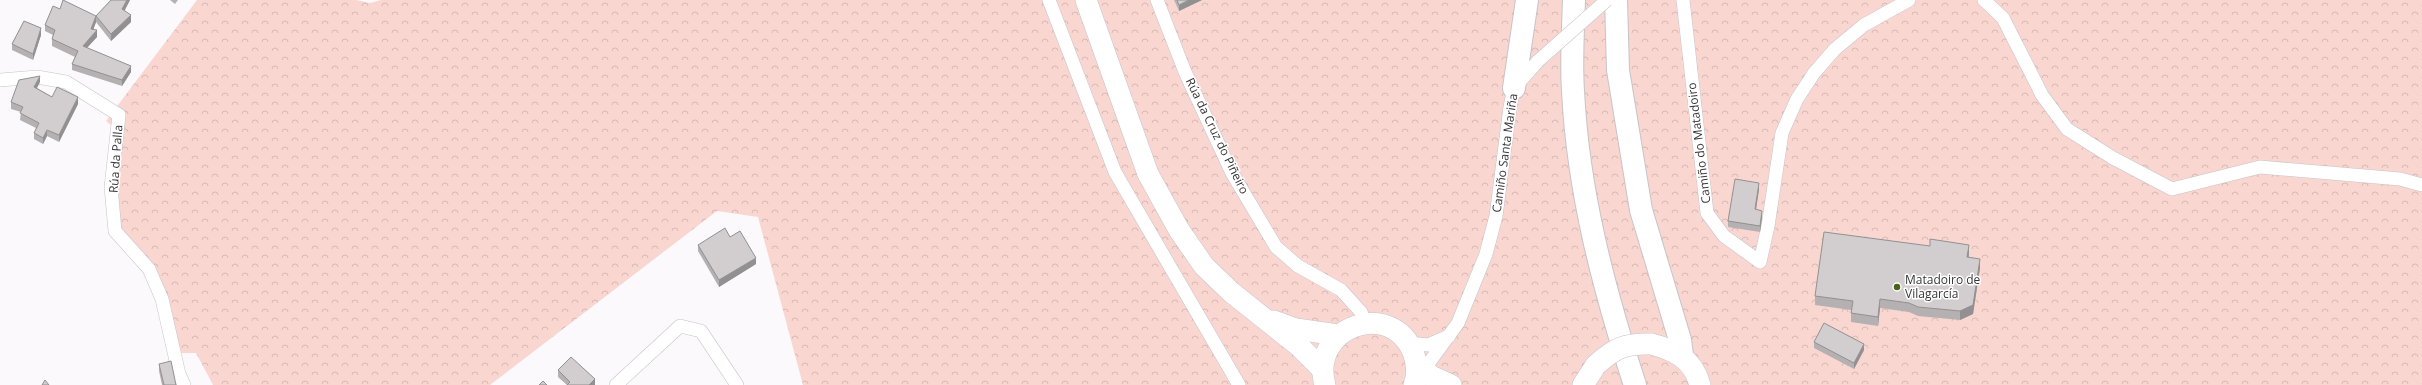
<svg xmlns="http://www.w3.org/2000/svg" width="2422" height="385" font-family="'Open Sans',sans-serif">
  <defs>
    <pattern id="forest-crowns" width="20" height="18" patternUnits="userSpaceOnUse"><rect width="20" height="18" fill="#fad6d1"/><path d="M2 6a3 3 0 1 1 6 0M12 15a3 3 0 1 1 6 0" fill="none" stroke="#d7b8b4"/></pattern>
  </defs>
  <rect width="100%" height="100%" fill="#fbf9fc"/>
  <polygon fill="url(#forest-crowns)" points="197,0 356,0 370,3 381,0 2422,0 2422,385 803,385 758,217 717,211 490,385 213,385 196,353 174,353 162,299 115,231 117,130 106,121"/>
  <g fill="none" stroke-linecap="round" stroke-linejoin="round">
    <g stroke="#c6c4c7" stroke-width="14">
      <g id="street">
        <polyline points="1049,0 1115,172 1239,385"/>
        <polyline points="1157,0 1185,72 1232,173 1276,247 1298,266 1341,290 1361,312 1365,323"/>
        <polyline points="1683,0 1707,213 1724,236 1760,262 1768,226 1782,133 1797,99 1814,73 1835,49 1864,25 1909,0"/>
        <polyline points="1984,0 2003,18 2042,95 2067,129 2113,158 2172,189 2260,167 2400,179 2422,185"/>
        <polyline points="0,80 37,77 66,82 119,115 111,187 115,231 149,269 162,299 179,374 184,385"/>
        <polyline points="1408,343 1428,345 1449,336"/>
        <polyline points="1420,375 1458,323 1486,254 1496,216 1510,107 1514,88 1538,61"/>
        <polyline points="616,385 680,326 701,331 737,385"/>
      </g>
    </g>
    <g stroke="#c6c4c7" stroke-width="22">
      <g id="primary">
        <polyline points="1086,0 1148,174 1179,230 1204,266 1231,292 1299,346 1322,369"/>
        <polyline points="1274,321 1296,329 1338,335"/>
        <path d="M1651 344C1675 350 1693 359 1700 385"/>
        <polyline points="1416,362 1431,376 1451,385"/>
        <path d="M1325 385C1309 327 1391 298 1413 352 1417 362 1418 375 1414 385"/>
        <polyline points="1583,385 1596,365"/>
      </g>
    </g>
    <g stroke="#c6c4c7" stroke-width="24">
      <g id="highway">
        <path d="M1574 0C1573 30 1571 61 1573 91 1578 192 1604 290 1635 385"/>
        <polyline points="1616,0 1618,70 1641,210 1680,340 1682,355"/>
        <polyline points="1514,88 1527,0"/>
      </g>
    </g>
    <use href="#street" stroke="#fff" stroke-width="13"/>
    <use href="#primary" stroke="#fff" stroke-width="21"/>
    <use href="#highway" stroke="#fff" stroke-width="22"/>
    <g stroke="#c6c4c7" stroke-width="14" stroke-linecap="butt">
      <polyline id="street-bridge" points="1538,61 1607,0"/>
    </g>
    <g stroke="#c6c4c7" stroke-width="22" stroke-linecap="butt">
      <path id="primary-bridge" d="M1596 365C1615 348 1625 343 1651 344"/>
    </g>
    <use href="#street-bridge" stroke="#fff" stroke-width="13"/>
    <use href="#primary-bridge" stroke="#fff" stroke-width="21"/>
  </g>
  <g fill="#b5b1b2">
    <polygon points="111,0 130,0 125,10 131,22 111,41 96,22 93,30 97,37 87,48 131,72 122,86 72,70 72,64 75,57 52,46 52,39 53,35 45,31 45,25 60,9 96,16"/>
    <polygon points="170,0 178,0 175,4"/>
    <polygon points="1174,0 1202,0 1179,11"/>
    <polygon points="41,35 33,60 12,50 12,44"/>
    <polygon points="40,82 37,88 52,97 78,104 59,142 47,136 43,144 34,139 34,133 36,128 20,120 21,112 11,109 11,102"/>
    <polygon points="1759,189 1756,210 1762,217 1760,232 1728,227 1728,221"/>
    <polygon points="730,237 756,264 719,287 698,251 698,245"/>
    <polygon points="1969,253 1969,258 1980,268 1973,314 1960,320 1918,316 1909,312 1880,308 1878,326 1851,322 1851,310 1815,305 1815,296"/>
    <polygon points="1814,342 1864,350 1854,369 1814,348"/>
    <polygon points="159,364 176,385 162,385 159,371"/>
    <polygon points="558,370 595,385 567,385 558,377"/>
  </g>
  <g fill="#939091">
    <polygon points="127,0 130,0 122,15 122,9"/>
    <polygon points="1189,0 1202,0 1179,11 1179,5"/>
    <polygon points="131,15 131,22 111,41 111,34"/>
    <polygon points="96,16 96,22 91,36 91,29"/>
    <polygon points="41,28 41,35 33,60 33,54"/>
    <polygon points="97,30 97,37 83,52 83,46"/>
    <polygon points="131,66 131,72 122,86 122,80"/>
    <polygon points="40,76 40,82 34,93 34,87"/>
    <polygon points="78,97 78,104 59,142 59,135"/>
    <polygon points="47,130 47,136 43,144 43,138"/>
    <polygon points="1759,183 1759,189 1755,216 1755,209"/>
    <polygon points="1762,211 1762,217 1760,232 1760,226"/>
    <polygon points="1969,245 1969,253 1967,266 1967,257"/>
    <polygon points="756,258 756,264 719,287 719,280"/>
    <polygon points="1980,259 1980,268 1973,314 1960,320 1960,311"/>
    <polygon points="1880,299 1880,308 1878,326 1878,317"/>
    <polygon points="1864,344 1864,350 1854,369 1854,363"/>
    <polygon points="595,379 595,385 589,385"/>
  </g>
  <g fill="#d2cecf" stroke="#939091">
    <polygon points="63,0 96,16 111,0 127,0 122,9 131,15 111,34 96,16 91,29 97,30 83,46 131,66 122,80 72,64 78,51 52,39 55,30 45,25 53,6 60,9"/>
    <polygon points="1177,0 1189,0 1179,5"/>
    <polygon points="24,21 41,28 33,54 12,44"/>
    <polygon points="40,76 34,87 52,97 57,87 78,97 59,135 47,130 43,138 34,133 39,123 20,113 23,107 11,102 19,80"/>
    <polygon points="1735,179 1759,183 1755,209 1762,211 1760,226 1728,221"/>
    <polygon points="725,228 730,237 740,231 756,258 719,280 698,245"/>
    <polygon points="1824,232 1930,246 1930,239 1969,245 1967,257 1980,259 1973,305 1960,311 1918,307 1909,303 1880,299 1878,317 1851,313 1853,301 1815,296"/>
    <polygon points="1824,323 1864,344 1854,363 1814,342"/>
    <polygon points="571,357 595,379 589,385 567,385 570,382 558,370"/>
    <polygon points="171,361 176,385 164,385 159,364"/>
    <polygon points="45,380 49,385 42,385"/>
    <polygon points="543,381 547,385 539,385"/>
  </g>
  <circle fill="#476418" stroke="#fff" stroke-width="1.5" cx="1897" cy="287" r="4"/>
  <g text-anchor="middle" stroke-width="3" stroke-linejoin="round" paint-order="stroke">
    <g font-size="12" fill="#373637" stroke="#fff">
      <text transform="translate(1217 136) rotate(64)" y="4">Rúa da Cruz do Piñeiro</text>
      <text transform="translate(1699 143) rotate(-97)" y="4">Camiño do Matadoiro</text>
      <text transform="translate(1505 153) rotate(-82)" y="4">Camiño Santa Mariña</text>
      <text transform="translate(116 159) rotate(-86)" y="4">Rúa da Palla</text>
    </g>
    <g font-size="12" fill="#373637" stroke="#fff" text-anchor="start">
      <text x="1905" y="284">Matadoiro de<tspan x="1905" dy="14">Vilagarcía</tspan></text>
    </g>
  </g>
</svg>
